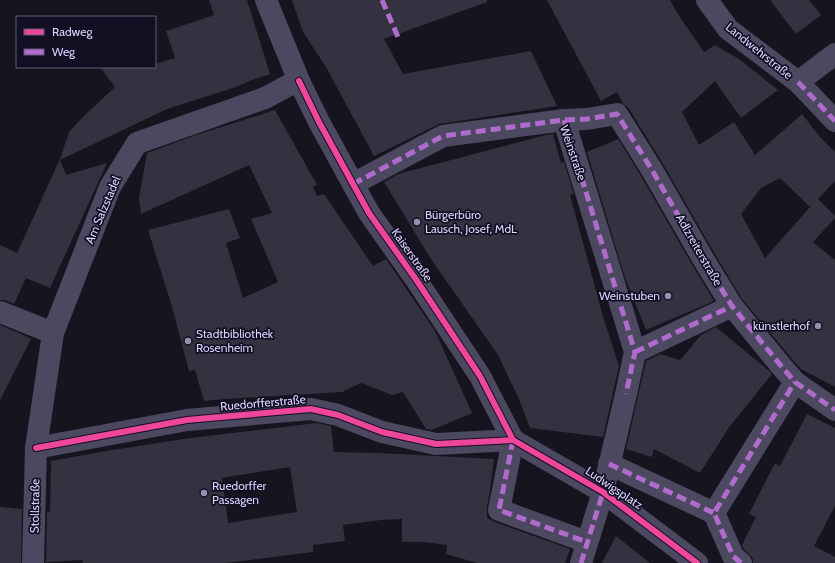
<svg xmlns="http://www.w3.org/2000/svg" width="835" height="563" font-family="Cabin,sans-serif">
  <rect width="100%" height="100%" fill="#16141e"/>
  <g fill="#343140" fill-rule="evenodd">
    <polygon points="209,0 247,0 270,74 252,80 236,87 167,109 60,160 66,175 107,163 50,288 26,278 14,304 5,300 0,300 0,245 17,253 60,159 69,132 85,115 115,87 100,67 155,67 155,64 175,58 166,31 214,15"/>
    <polygon points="292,0 487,0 487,2 384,39 403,74 531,51 557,106 439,124 374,156 326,67 303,32"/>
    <path d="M547 0H670L679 16 704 52 715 45 739 59 778 90 741 118 715 81 682 112 699 145 734 122 755 155 802 114 820 137 835 152V181L818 199 835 216V218L813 242 835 260V387L801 369 792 359 742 299 716 256 663 164 628 107 623 104 617 92 601 101ZM780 178 810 207 811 206 765 258 741 214 761 188Z"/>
    <polygon points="770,0 809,0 821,15 796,34"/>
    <polygon points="275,110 317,185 313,187 317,196 324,194 373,266 386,259 435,331 472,413 432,430 426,429 403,392 392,395 361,383 342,392 225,399 204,401 195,370 189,371 173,310 148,230 229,209 240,238 226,243 243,298 278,282 251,219 272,213 249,165 141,214 139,198 147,153 193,136"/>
    <polygon points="553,134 561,163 564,162 574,194 570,195 604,320 619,366 603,437 530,428 518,397 498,355 431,259 384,182 398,174 542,136"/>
    <polygon points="618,139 641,176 694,268 714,301 646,330 624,275 587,152"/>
    <polygon points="0,325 19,333 31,339 0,400"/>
    <polygon points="716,327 768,370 772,374 730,426 700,473 654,449 652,457 626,449 646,361 660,354 680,360 701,335"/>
    <polygon points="807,414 835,428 835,506 814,546 835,557 835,563 753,563 753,559 749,554 743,548 742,545 756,517 749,514 775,463 780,466"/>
    <path d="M317 423 331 426 334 452 378 453 494 459 490 490 487 508V518L495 522 570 549 565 563H477L446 554 447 545 425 542H402V519L381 520 343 525 345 541 313 545V552L225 563H83L82 560 46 562 47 512H50L51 461 106 451 190 438ZM290 467 297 512 228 523 222 478Z"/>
    <polygon points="0,507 22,509 21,563 0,563"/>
    <polygon points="616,536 650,563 602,563"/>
  </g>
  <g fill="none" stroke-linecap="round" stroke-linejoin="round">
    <g stroke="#4b485f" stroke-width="22">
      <polyline points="266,0 299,81 319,122 353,184 369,213 417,281 480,376 513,440"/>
      <polyline points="707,0 728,29 798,82 835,121"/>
      <polyline points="798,82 835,54"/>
      <polyline points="564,120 635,352 626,394 603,492 581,563"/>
      <polyline points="353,184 443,136 564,120 587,119 617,114 652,170 705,262 732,306 782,367 795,382 835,410"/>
      <polyline points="0,312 53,333"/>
      <polyline points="635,352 732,306"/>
      <polyline points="513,440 603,492 697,563"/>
      <polyline points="513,440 499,510 587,542"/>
      <polyline points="36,448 187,420 311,409 338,415 382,432 436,444 513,440"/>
      <polyline points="609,464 714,513"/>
      <polyline points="33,563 36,448 53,333 110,187 137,143 265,98 291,84 299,81"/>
      <polyline points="741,563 733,556 714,513 795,382"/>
    </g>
    <g stroke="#b06ccc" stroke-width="5" stroke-dasharray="10 5" stroke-linecap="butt">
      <polyline points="382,0 398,37"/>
      <polyline points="798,82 835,121"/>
      <polyline points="564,120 635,352 626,394"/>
      <polyline points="353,184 443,136 564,120 587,119 617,114 652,170 705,262 732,306 782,367 795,382 835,410"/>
      <polyline points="635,352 732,306"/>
      <polyline points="513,440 499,510 587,542"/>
      <polyline points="609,464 714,513"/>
      <polyline points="581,563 603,492"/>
      <polyline points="741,563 733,556 714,513 795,382"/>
    </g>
    <g stroke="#130f23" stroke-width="8">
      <g id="cycleway">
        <polyline points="299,81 319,122 353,184 369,213 417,281 480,376 513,440"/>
        <polyline points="513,440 603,492 697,563"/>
        <polyline points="36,448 187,420 311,409 338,415 382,432 436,444 513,440"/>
      </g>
    </g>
    <use href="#cycleway" stroke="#ed469a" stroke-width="6"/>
  </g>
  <g fill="#9590af" stroke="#130f23" stroke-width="1.5">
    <circle cx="417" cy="222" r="4"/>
    <circle cx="668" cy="296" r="4"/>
    <circle cx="818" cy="326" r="4"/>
    <circle cx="188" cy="341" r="4"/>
    <circle cx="204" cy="493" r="4"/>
  </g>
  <g text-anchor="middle" stroke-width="3.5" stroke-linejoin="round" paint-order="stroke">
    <g font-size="12" fill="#dad2fd" stroke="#130f23">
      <text transform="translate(759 51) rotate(39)" y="4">Landwehrstraße</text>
      <text transform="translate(573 153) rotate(71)" y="4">Weinstraße</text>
      <text transform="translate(103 210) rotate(-67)" y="4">Am Salzstadel</text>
      <text transform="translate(699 250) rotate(60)" y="4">Adlzreiterstraße</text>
      <text transform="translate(412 255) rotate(55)" y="4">Kaiserstraße</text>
      <text transform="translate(263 403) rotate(-5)" y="4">Ruedorfferstraße</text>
      <text transform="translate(614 488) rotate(34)" y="4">Ludwigsplatz</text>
      <text transform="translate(35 506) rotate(-89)" y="4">Stollstraße</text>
    </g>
    <g font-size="12" fill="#dad2fd" stroke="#130f23" text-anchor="start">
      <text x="425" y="219">Bürgerbüro<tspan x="425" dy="14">Lausch, Josef, MdL</tspan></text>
      <text x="660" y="300" text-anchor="end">Weinstuben</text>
      <text x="810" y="330" text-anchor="end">künstlerhof</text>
      <text x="196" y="338">Stadtbibliothek<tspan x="196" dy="14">Rosenheim</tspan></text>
      <text x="212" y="490">Ruedorffer<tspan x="212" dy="14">Passagen</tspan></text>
    </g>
  </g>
  <rect x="16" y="16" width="140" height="52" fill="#130f23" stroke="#635d7a"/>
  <rect x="24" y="29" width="20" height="6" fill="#ed469a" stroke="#635d7a"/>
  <text x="52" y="36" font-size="12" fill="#dad2fd">Radweg</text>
  <rect x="24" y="49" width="20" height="6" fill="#b06ccc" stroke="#635d7a"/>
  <text x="52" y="56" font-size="12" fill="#dad2fd">Weg</text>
</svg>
